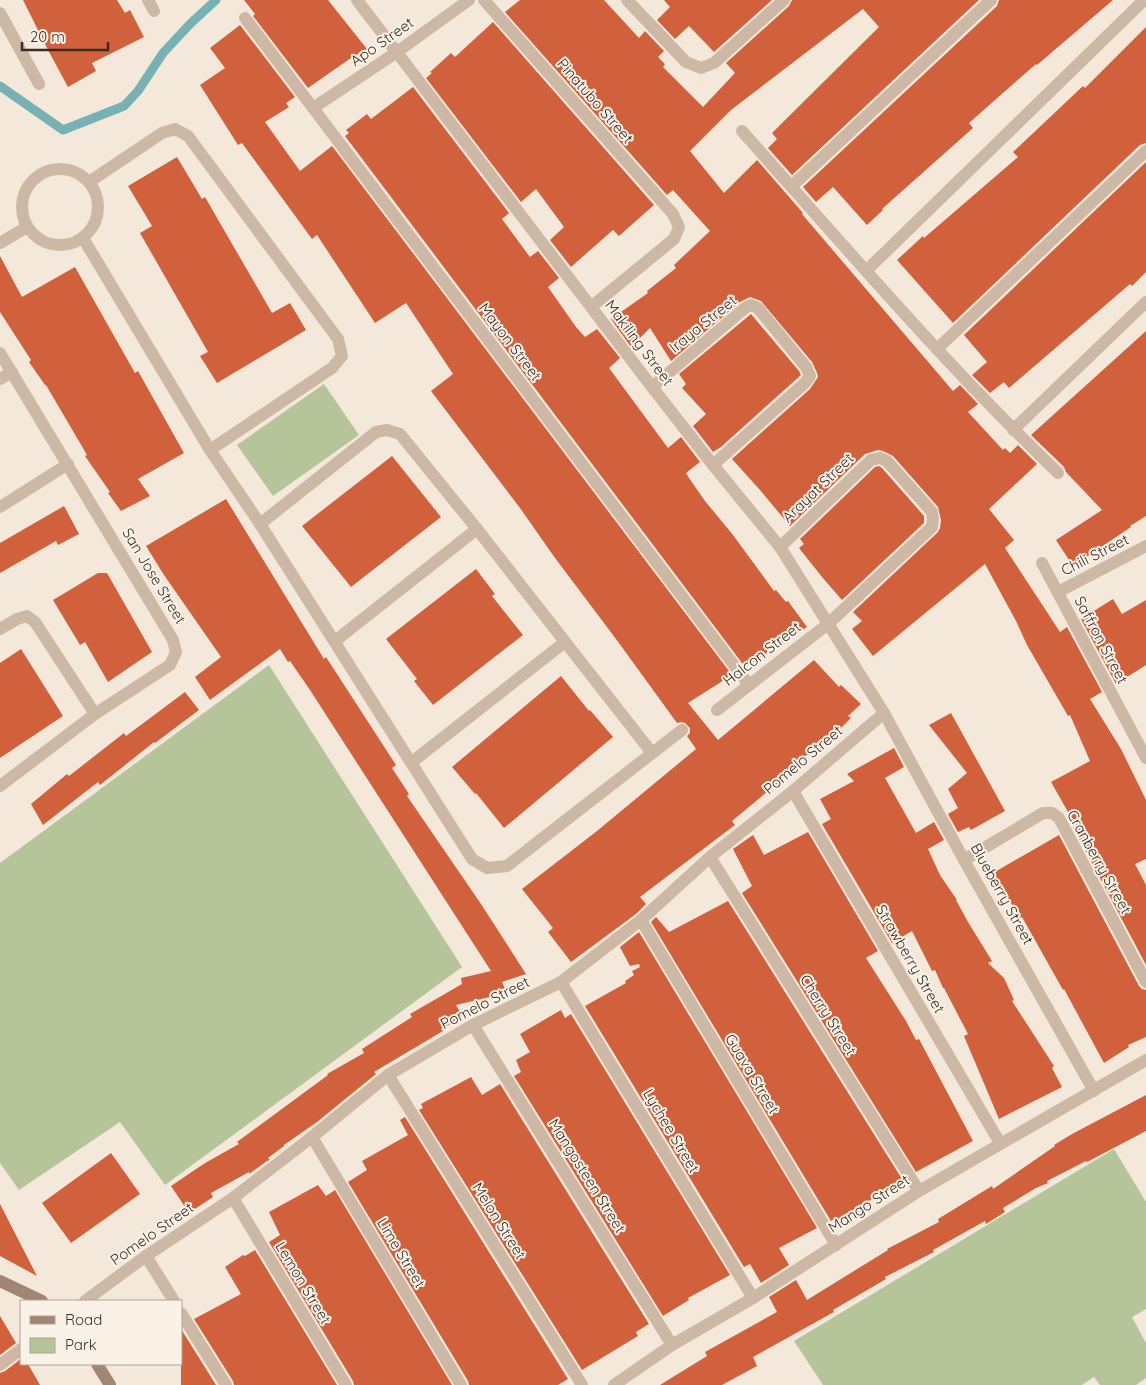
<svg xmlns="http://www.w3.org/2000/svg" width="1146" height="1385" font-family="Quicksand,sans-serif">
  <rect width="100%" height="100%" fill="#f4e8db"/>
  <g fill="#b6c599">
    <polygon points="324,384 359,435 273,496 237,445"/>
    <polygon points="269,665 462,967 165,1185 120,1122 19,1190 0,1163 0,863"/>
    <polygon points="1114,1149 1146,1202 1146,1309 1132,1317 1146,1343 1146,1378 1136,1385 1100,1385 1094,1377 1082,1385 823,1385 794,1341"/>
  </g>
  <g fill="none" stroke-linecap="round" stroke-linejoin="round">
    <polyline stroke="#77b1b4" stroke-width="9" points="0,86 63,130 124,106 138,91 163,53 190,24 216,0"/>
  </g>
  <g fill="#d1613c">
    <polygon points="23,0 117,0 125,13 130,10 144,37 92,63 96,71 68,87 48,50"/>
    <polygon points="244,0 328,0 367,49 351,58 308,88 253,16 255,14"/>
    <polygon points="520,0 604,0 639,38 645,31 664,51 658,57 665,64 663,67 703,107 735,73 726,63 789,6 792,0 979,0 792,175 768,148 777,139 772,133 879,27 863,9 731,110 690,151 724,193 757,160 803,213 802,214 953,391 960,385 978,404 968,412 1003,450 1005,448 1010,453 1018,445 1037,464 989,509 1014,540 1005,548 1060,632 1067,627 1102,692 1090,699 1121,749 1146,800 1146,859 1135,864 1146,885 1146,965 1073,827 1076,826 1051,782 1090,761 1070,715 1068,716 1027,645 1016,621 985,564 873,656 852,629 862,621 853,612 938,532 940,528 941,520 938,507 893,456 883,451 878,450 865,454 790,526 760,490 732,459 810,389 818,377 817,373 812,362 761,301 750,297 740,302 671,361 650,328 631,347 611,319 648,293 647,291 676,268 674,265 710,231 673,190 667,195 505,12"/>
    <polygon points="664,0 772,0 714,52 689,26 675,39 657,20 670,7"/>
    <polygon points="999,0 1113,0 1037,65 1036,64 969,123 973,128 882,209 883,210 867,225 833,187 816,202 803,187 997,6"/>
    <polygon points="493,22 654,205 619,236 613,230 571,267 550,240 564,227 536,189 521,202 426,78 432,73 430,72 451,53 455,57"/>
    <polygon points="240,25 295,97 286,103 289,107 265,122 300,171 332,146 732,675 688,703 718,740 814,660 839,687 841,685 861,704 848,716 851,718 830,739 821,747 818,744 779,782 732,821 735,825 640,897 646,904 636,914 571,962 548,932 553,928 522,889 597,831 696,749 687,736 690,733 690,728 685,723 681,722 677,723 616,639 555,558 520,508 431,391 453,374 406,303 375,323 317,235 312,239 242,143 238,145 200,85 225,68 210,48"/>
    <polygon points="1146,27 1146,143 1140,145 953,323 897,260 923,236 924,238 1018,157 1013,152 1083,86 1085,88"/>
    <polygon points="413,87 509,213 502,219 530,257 538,251 559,278 548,287 576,327 585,337 597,329 620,358 609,368 668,448 681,437 700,462 686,473 689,478 705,501 733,535 774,591 776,590 786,602 788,601 807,627 745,667 345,136 349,133 346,130 367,114 371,119"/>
    <polygon points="177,157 202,199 205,197 272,313 290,303 306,330 217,383 200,356 208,352 140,233 152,226 128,186"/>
    <polygon points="1146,162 1146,272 1132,286 1130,284 1009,388 1004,382 990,393 972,375 987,362 964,335"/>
    <polygon points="0,256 22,297 75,267 135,373 138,371 184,453 138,479 150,496 121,511 108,493 110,492 85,456 87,455 46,385 45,385 29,362 31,360 0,312"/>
    <polygon points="751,314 799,371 801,375 721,447 713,452 693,426 706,414 682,388 686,384 679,374"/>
    <polygon points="1146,331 1146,516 1130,526 1131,527 1073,566 1056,540 1102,510 1066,472 1064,467 1031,435"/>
    <polygon points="392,456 441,517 351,587 302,526"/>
    <polygon points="879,466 882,468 924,516 924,523 842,600 822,577 799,548 804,544 800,539 875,467"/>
    <polygon points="226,499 324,659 326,657 396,765 392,768 409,794 407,796 481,904 526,974 502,982 507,993 456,1005 463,1017 441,1029 443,1031 374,1072 376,1074 317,1122 284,1145 284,1146 268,1158 270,1160 267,1161 249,1174 249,1172 211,1193 213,1197 189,1213 171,1186 205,1163 239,1144 237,1142 328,1075 327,1074 364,1053 362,1049 412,1017 410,1014 462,984 461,978 491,971 310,690 290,661 288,662 280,649 210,700 195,677 221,657 164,575 146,546"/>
    <polygon points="64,506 79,534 58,545 56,541 0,573 0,543"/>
    <polygon points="476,569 495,594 492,596 523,635 433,705 414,681 417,679 386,639"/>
    <polygon points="98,573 107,573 152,652 108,682 85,642 80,645 53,600"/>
    <polygon points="1113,599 1122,614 1146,600 1146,665 1116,684 1081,619"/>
    <polygon points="21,649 63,716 0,758 0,663"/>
    <polygon points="561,676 589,711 590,710 613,737 504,828 476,793 475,794 452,767"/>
    <polygon points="185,692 199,710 155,743 154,742 100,785 98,782 43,825 31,804 67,774 69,776 124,733 126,736"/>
    <polygon points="951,713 1005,811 971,830 969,827 958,832 948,814 958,808 948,789 967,773 929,725"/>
    <polygon points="894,748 904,767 885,778 916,833 934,822 944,840 928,849 940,875 957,900 956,900 968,922 992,961 988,963 1004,978 1014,1000 1012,1001 1054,1066 1052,1068 1062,1087 999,1119 964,1036 968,1034 944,988 943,988 935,970 932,971 912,931 892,943 822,824 831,819 820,799 854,781 847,774"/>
    <polygon points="808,832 878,951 866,958 906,1021 916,1040 919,1039 973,1141 916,1172 742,893 752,886 733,849 753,835 764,855"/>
    <polygon points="1059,835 1139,986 1142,989 1146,990 1146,1037 1128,1045 1129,1047 1104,1063 1064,989 1063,990 1022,917 1020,918 993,873"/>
    <polygon points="728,901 902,1179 892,1185 893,1187 838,1219 837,1217 831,1221 651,922 656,917 669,932"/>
    <polygon points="639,932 817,1228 779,1248 789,1265 761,1283 750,1264 744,1267 585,1006 626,983 625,981 634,975 632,971 640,967 639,964 630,966 620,947"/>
    <polygon points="561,1010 565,1018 571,1014 730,1275 688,1298 689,1300 663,1316 514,1076 521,1072 516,1060 530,1052 520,1034"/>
    <polygon points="471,1077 482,1095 500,1084 649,1324 636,1332 638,1336 582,1370 419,1110 423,1108 421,1104"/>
    <polygon points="1146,1095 1146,1131 1087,1162 1086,1161 1047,1181 1048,1183 1036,1188 1003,1208 1005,1212 986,1224 985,1221 933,1250 934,1252 885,1277 886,1279 833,1310 834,1312 753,1357 757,1366 722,1385 660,1385 707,1356 705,1352 777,1312 769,1297 796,1280 807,1300 888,1250 887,1249 939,1222 938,1219 992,1186 993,1189 1055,1146 1054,1145 1072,1134"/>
    <polygon points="405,1117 568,1379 558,1385 469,1385 468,1381 348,1182 367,1170 362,1161 408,1135 400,1120"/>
    <polygon points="111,1153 140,1194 71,1243 42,1203"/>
    <polygon points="318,1185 326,1196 335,1190 452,1385 354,1385 353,1381 269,1242 280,1235 269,1212"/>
    <polygon points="0,1204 37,1276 0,1256"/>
    <polygon points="255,1250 337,1385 234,1385 233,1381 194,1319 241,1294 225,1267 243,1255 245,1256"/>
    <polygon points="0,1316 16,1343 0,1355"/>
    <polygon points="181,1329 216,1385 181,1385"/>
    <polygon points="21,1359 21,1364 28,1364 40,1385 0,1385 0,1373 5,1371"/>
  </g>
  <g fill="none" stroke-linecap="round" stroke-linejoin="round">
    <g stroke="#cdb8a5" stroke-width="12">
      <polyline points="148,0 154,11"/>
      <polyline points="357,0 652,387 713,465 780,547 884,713 964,860 1094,1091"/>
      <polyline points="484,0 673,214 679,227 674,239 591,307"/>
      <polyline points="627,0 686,62 701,68 714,63 784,0"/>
      <polyline points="0,13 39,84"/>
      <polyline points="245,18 749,685"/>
      <polyline points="313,108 397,52 469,0"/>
      <path d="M742 131C845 247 946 365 1058 473"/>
      <circle cx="60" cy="207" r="38"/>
      <polyline points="89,182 162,133 175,129 188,136 338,339 342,356 332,368 210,450"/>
      <polyline points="792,186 991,0"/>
      <polyline points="83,238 210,450 260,524 472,859 487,868 507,866 682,730"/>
      <polyline points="0,243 27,227"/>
      <polyline points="866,271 1144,0"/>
      <polyline points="937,349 1146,151"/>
      <polyline points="0,353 173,640 176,652 170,665 95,714 0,786"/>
      <polyline points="0,379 12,372"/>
      <polyline points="652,387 745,308 751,305 758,308 806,367 810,376 805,383 713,465"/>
      <polyline points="1013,430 1146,302"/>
      <polyline points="0,507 68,464"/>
      <polyline points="260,524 376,432 387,430 400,434 477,529 652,753"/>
      <polyline points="1042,563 1146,758"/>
      <polyline points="1058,592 1146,546"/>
      <polyline points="0,629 17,619 27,616 35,622 95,714"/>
      <polyline points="335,641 477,529"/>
      <polyline points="717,710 828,624 932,527 933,519 932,512 887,461 880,458 871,460 780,547"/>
      <polyline points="412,762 565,642"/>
      <polyline points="793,791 1000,1143"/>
      <polyline points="710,857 919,1191"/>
      <polyline points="964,860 1043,813 1052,813 1059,818 1146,982"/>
      <polyline points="641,920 836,1245"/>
      <polyline points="561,982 753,1298"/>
      <polyline points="473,1025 672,1345"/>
      <polyline points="388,1075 582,1385"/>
      <polyline points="312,1137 461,1385"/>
      <polyline points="233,1198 346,1385"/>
      <polyline points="146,1256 174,1301"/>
      <polyline points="85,1301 146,1256 233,1198 312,1137 388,1075 473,1025 561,982 641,920 710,857 793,791 884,713"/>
      <polyline points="181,1313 226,1385"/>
      <polyline points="0,1365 21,1349"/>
      <polyline points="614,1385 672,1345 753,1298 919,1191 1146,1060"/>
    </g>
    <g stroke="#a18676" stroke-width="12">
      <polyline points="0,1281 42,1301"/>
      <polyline points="97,1364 110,1385"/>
    </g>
  </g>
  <g text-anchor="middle" stroke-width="4" stroke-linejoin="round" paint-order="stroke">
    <g font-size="15" fill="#382d27" stroke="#fbf2e7">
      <text transform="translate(382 42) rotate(-35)" y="5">Apo Street</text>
      <text transform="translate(595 101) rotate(49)" y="5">Pinatubo Street</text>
      <text transform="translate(703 324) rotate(-39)" y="5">Iraya Street</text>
      <text transform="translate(510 342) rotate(53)" y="5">Mayon Street</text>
      <text transform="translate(639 343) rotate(53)" y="5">Makiling Street</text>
      <text transform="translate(818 488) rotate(-44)" y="5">Arayat Street</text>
      <text transform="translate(1095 555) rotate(-27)" y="5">Chili Street</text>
      <text transform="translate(154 576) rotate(59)" y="5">San Jose Street</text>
      <text transform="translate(1101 640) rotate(62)" y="5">Saffron Street</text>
      <text transform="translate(762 654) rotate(-38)" y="5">Halcon Street</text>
      <text transform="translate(803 760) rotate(-40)" y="5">Pomelo Street</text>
      <text transform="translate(1099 862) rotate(61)" y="5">Cranberry Street</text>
      <text transform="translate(1002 894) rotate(61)" y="5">Blueberry Street</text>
      <text transform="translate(910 959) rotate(60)" y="5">Strawberry Street</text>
      <text transform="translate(485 1003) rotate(-27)" y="5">Pomelo Street</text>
      <text transform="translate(828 1015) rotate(58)" y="5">Cherry Street</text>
      <text transform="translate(752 1074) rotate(59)" y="5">Guava Street</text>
      <text transform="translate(671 1131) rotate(59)" y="5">Lychee Street</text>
      <text transform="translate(587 1176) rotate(58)" y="5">Mangosteen Street</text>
      <text transform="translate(869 1204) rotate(-33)" y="5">Mango Street</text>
      <text transform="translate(499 1221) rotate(58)" y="5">Melon Street</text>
      <text transform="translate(152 1234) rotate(-35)" y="5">Pomelo Street</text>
      <text transform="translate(401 1253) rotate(59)" y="5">Lime Street</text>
      <text transform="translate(303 1283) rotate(59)" y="5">Lemon Street</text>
    </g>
  </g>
  <rect x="20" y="1300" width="162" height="65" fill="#fbf2e7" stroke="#ada39a"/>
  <rect x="30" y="1316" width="25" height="8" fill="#a18676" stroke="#ada39a"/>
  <text x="65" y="1325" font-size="15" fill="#382d27">Road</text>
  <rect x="30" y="1338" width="25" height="15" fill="#b6c599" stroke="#ada39a"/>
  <text x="65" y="1350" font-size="15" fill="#382d27">Park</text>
  <path d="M22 42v8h86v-8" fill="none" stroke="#382d27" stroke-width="2.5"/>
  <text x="30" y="42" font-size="15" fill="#382d27" stroke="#fbf2e7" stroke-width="4" paint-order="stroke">20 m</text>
</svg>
